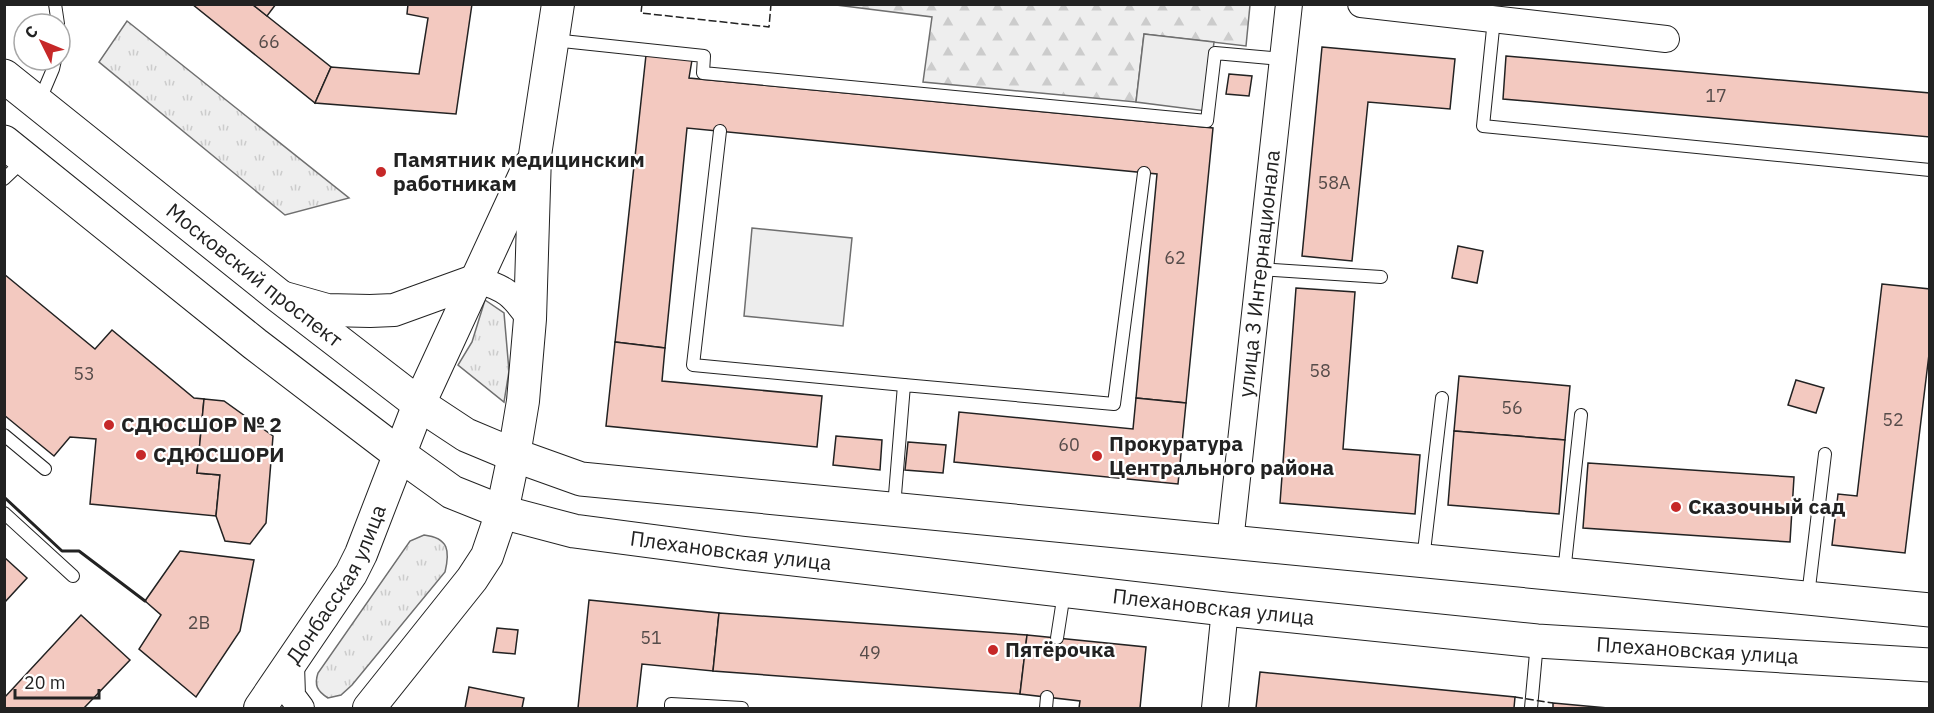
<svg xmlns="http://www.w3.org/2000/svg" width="1934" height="713" font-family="'IBM Plex Sans',sans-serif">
  <defs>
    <pattern id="grass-tufts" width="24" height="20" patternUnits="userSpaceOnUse" patternTransform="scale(1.5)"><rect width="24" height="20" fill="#eee"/><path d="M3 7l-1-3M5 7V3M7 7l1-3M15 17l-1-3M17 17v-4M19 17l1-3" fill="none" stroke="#ccc"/></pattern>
    <pattern id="forest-firs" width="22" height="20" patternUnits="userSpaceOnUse" patternTransform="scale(1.5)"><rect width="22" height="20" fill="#eee"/><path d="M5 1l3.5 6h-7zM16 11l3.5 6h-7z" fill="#ccc"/></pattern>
  </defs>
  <rect width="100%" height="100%" fill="#fff"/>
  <g fill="url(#grass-tufts)" stroke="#6f6f6f" stroke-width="1.5">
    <polygon points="127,21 349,198 285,215 99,62"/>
    <polygon points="485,300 504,313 509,371 504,402 458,365 472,342"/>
    <path d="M424 535C449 538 450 551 445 572L352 685 341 695 328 698C317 691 314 685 318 673L410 541Z"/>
  </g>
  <polygon fill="url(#forest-firs)" stroke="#6f6f6f" stroke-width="1.5" points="836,5 1250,5 1246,46 1144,34 1136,102 923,82 932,17"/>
  <g fill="#ededed" stroke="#6f6f6f" stroke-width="1.5">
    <polygon points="1144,34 1214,42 1206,111 1136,102"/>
    <polygon points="752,228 852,238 843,326 744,316"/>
  </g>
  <g fill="#f3c9c0" stroke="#222" stroke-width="1.5">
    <polygon points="192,4 252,4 331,67 315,103"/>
    <polygon points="252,4 276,4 267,16"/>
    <polygon points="408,4 472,4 456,114 315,103 331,67 419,74 428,18 407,14"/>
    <polygon points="1322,47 1455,59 1450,109 1368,102 1352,261 1302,256"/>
    <polygon points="646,55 692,60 689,78 1213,128 1186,403 1136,398 1157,174 687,128 665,348 615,342"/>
    <polygon points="1506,56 1930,93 1930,137 1503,99"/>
    <polygon points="1229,74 1252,76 1249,96 1226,94"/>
    <polygon points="1458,246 1483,251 1477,283 1452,278"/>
    <polygon points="4,274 95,349 112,330 194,398 204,399 197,473 220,475 216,516 90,504 96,439 70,437 54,456 4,415"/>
    <polygon points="1882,284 1930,289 1930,346 1905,553 1832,545 1838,494 1857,496"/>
    <polygon points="1296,288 1355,292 1343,449 1420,455 1415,514 1280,503"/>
    <polygon points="615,342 665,348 662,381 822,396 817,447 606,426"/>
    <polygon points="1459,376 1570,386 1565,440 1454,431"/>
    <polygon points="1796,380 1824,388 1816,413 1788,405"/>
    <polygon points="1136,398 1186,403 1178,484 954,462 959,412 1133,429"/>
    <polygon points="204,399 224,401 273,436 266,523 250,544 225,541 216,516 220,475 197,473"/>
    <polygon points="1454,431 1565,440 1559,514 1448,505"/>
    <polygon points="836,436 882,440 880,470 833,465"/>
    <polygon points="908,442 946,445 943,473 905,470"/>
    <polygon points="1588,463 1794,477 1790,542 1583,528"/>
    <polygon points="180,551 254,560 240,631 196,697 139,649 161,615 145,601"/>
    <polygon points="4,557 27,578 4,603"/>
    <polygon points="589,600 719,613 713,671 642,664 637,708 578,708"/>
    <polygon points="719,613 1027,635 1020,694 713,671"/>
    <polygon points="81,615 130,660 84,708 4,708 4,698"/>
    <polygon points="497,628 518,630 515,654 493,652"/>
    <polygon points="1027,635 1146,647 1140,708 1079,708 1080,701 1020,694"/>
    <polygon points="1260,672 1515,697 1514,708 1256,708"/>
    <polygon points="469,687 524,698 522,708 465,708"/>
    <polygon points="1553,703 1608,708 1553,708"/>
  </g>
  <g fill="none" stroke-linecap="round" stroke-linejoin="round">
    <g stroke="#222" stroke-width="14">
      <g id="service">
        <polyline points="55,4 58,24"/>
        <polyline points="1494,19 1483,126 1930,170"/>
        <polyline points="553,40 704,56 703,73 1207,121 1215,53 1282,59"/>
        <polyline points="39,102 53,69 55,60"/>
        <polyline points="720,131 693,365 904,385"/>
        <polyline points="4,179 24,160"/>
        <polyline points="1260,269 1381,277"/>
        <polyline points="4,435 45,469"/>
        <polyline points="894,507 904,385 1114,404 1144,173"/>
        <polyline points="4,513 73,576"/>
        <polyline points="1423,560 1442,398"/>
        <polyline points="1564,573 1581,415"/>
        <polyline points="1808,596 1825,454"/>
        <polyline points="1057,638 1064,593"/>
        <polyline points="671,708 671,704 742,708"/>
        <polyline points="1046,708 1047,697"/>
        <polyline points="1531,708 1537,642"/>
      </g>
    </g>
    <g stroke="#222" stroke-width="28">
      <g id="minor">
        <polyline points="1361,4 1666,39"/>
        <path d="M477 280C506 288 513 295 530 319"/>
        <path id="s1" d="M1230 542 1289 4"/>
        <polyline points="291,665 292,696 301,708"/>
        <polyline points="1215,708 1225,609"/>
      </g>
    </g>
    <g stroke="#222" stroke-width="34">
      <g id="tertiary">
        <polyline points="281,297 327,310 370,311 394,310 477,280"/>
        <path id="s2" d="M260 708 351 574 361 554 419 404 529 166"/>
        <polyline points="369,708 472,579 487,556 502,512 514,455 523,401 530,319 535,155 558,4"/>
      </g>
    </g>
    <g stroke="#222" stroke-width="35">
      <g id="primary">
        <path id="s3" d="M4 76 279 296 419 404 466 435 514 455 581 479 1930 610"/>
        <path id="s4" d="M4 142 255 344 399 454 452 492 502 512 574 531 741 553 1225 609 1537 641 1930 665"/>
      </g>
    </g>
    <use href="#service" stroke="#fff" stroke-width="12"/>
    <use href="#minor" stroke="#fff" stroke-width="26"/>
    <use href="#tertiary" stroke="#fff" stroke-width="32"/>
    <use href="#primary" stroke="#fff" stroke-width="33"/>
    <g stroke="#222" stroke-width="1.5" stroke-dasharray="8 3" stroke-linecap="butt">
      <polyline points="642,4 641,13 769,27 771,4"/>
      <polyline points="1515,697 1553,703"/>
    </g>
    <polyline stroke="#222" stroke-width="3" points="4,497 62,551 79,551 145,601"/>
  </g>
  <g fill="#c62828" stroke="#fff" stroke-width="2">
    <circle cx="381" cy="172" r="6"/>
    <circle cx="109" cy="425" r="6"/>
    <circle cx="141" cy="455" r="6"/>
    <circle cx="1097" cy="456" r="6"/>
    <circle cx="1676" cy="507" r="6"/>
    <circle cx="993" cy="650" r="6"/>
  </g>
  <g text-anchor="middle" stroke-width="4.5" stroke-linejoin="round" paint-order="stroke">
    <g font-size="18" fill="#564c4a">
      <text x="269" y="48">66</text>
      <text x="1716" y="102">17</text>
      <text x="1334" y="189">58А</text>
      <text x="1175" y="264">62</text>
      <text x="1320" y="377">58</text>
      <text x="84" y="380">53</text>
      <text x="1512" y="414">56</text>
      <text x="1893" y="426">52</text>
      <text x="1069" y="451">60</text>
      <text x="199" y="629">2В</text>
      <text x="651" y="644">51</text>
      <text x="870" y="659">49</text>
    </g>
    <g font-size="21" font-weight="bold" fill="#222" stroke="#fff" text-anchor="start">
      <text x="393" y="167">Памятник медицинским<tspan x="393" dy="24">работникам</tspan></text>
      <text x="121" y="432">СДЮСШОР № 2</text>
      <text x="1109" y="451">Прокуратура<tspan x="1109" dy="24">Центрального района</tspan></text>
      <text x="153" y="462">СДЮСШОРИ</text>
      <text x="1688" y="514">Сказочный сад</text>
      <text x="1005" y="657">Пятёрочка</text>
    </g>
    <g font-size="21" fill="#222" stroke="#fff">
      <text dy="7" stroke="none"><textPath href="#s1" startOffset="270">улица 3 Интернационала</textPath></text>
      <text dy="7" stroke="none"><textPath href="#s3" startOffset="320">Московский проспект</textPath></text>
      <text dy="7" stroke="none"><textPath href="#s4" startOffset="855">Плехановская улица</textPath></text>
      <text dy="7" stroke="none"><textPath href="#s2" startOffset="146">Донбасская улица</textPath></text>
      <text dy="7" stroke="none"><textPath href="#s4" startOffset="1341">Плехановская улица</textPath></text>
      <text dy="7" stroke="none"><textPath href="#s4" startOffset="1827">Плехановская улица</textPath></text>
    </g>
  </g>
  <rect width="1934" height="713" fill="none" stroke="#222222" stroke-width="12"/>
  <g transform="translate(42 42) rotate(313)"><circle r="28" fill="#ffffff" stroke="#a7a7a7" stroke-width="1.5"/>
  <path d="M0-4.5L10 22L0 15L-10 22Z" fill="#c62828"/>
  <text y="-9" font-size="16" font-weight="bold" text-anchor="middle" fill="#222222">С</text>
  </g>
  <path d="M15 689v9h84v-9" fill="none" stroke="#222222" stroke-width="3"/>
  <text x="24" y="689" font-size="18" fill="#222222" stroke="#ffffff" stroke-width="4.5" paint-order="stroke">20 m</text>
</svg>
